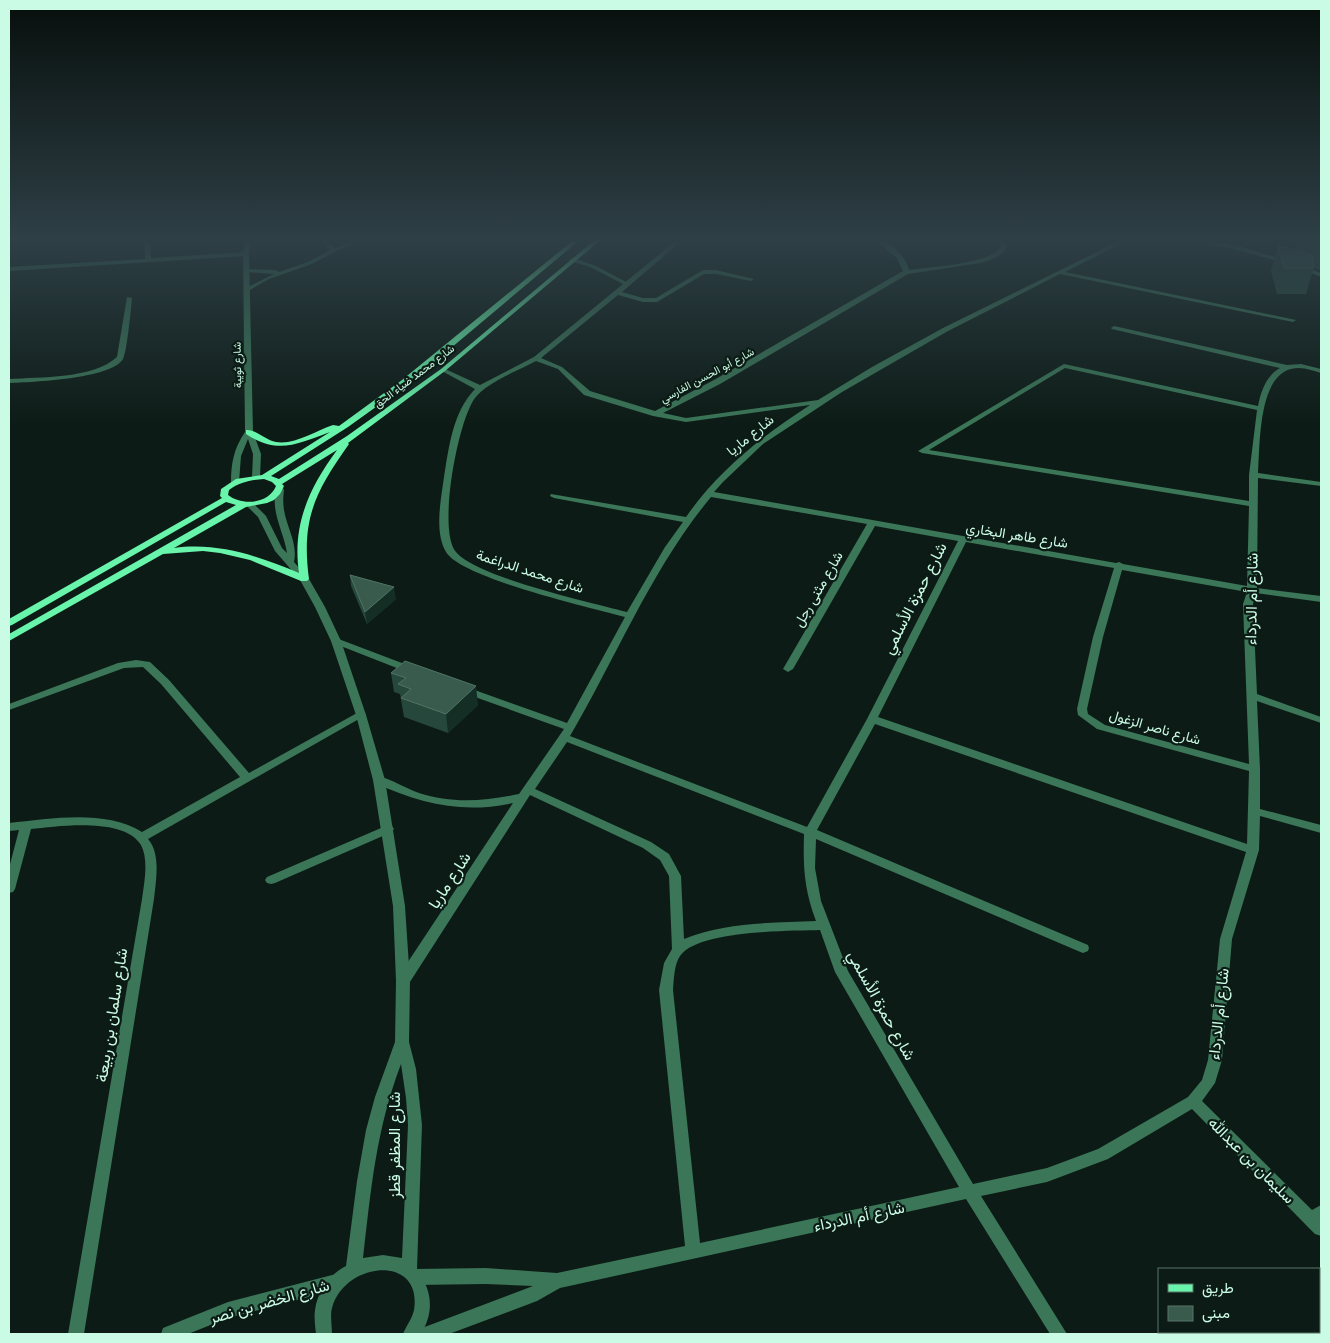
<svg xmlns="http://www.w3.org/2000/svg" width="1330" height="1343" font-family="'Golos Text',Vazirmatn,sans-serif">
  <rect width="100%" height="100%" fill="#0c1b15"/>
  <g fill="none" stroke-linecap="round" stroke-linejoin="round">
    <g fill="#3a7657" fill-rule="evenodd">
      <polygon points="572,258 594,265 630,284 625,285 590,267 570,261 569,260"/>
      <polygon points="388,825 392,826 394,829 392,832 275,883 271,884 267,883 265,880 267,877"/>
    </g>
    <g fill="#3a7657" fill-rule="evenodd">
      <polygon points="144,238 150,238 151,258 246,252 249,254 246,256 9,271 9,267 145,259"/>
      <polygon points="319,238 325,238 335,248 360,238 367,238 336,251 312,264 269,279 248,291 244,291 244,289 274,274 246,272 243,270 244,269 276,270 279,272 308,262 330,250"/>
      <path d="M679 238H685L622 292 643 298H656L703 270H716L754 279 751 281 716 274H704L657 302H643L618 295 541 358 562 367 590 391 655 411 714 380 903 271 897 258 872 238C887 238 906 255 909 270 929 267 990 264 1001 247L996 238H1002L1007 247C1002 257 990 260 980 263L908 274 720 384 663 413 686 418 818 400 872 367 943 328 1125 238H1132L1065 272 1296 320 1293 322 1060 274 948 331 842 392 763 444 723 482 714 492 1116 563 1119 562 1123 564 1247 586 1249 506 922 453 918 451 1064 364 1258 406C1261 391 1266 376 1280 368L1112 329 1111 328 1114 326 1287 365 1301 364 1321 369V373C1311 370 1302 366 1291 369 1258 377 1260 446 1258 473L1321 482V486L1258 478 1257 588 1321 596V602L1256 593 1253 604 1257 694 1321 717V723L1257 701 1260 769V809L1321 825V833L1260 816 1259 850 1232 939 1222 1060 1215 1083 1202 1101 1312 1210 1321 1205V1236L1315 1234 1306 1225 1192 1109 1108 1159 1047 1182 981 1196 1067 1334H1050L966 1199 560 1288 537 1301 449 1334H420L422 1328 533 1286 486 1284 415 1285 409 1282 407 1277 409 1272 415 1269 486 1268 557 1273 685 1246 659 990 664 963 672 949 669 876 660 860 643 848 530 795 408 985 403 986 398 985 396 981 398 977 513 803C462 814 422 804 375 783L373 780 375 777 379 776C393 780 405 788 419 793 452 804 486 801 519 794L564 729 461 692 460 690 465 687 469 688 567 723 625 617C592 608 461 578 446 552 434 532 441 499 444 477 449 446 453 412 475 389L440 370 445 369 480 385 534 357ZM536 361 558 369 584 395 653 416 686 422 810 405C762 436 718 471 686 517L551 494 550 496 554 498 683 522 665 547 627 612C593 603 476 577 456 552 437 531 458 420 475 398 486 383 519 370 536 361ZM1065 368 1257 410 1249 475V501L929 450ZM711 497 867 524 783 669 788 672 793 669 875 526 958 541 867 719 807 827 570 736C617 656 652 568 711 497ZM966 542 1114 568 1093 637 1077 709 1078 715 1097 729 1249 771 1247 844 878 717ZM1122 570 1247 592 1243 604 1249 764 1105 725 1088 714 1087 709 1103 637ZM875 724 1246 852 1220 939 1208 1060 1202 1080 1188 1097 1098 1149 1047 1168 973 1184 848 971 821 901 815 868 816 839 1078 951 1083 953 1088 951 1089 948 1088 945 817 830ZM567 742 804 834C803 867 804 889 816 921 772 923 725 922 684 939L681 876 669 854 651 842 535 789ZM820 930 835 972 959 1187 700 1243 673 990C674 979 674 965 680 956 698 930 789 931 820 930Z"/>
      <polygon points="1181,238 1192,238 1235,245 1288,261 1285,263 1234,249"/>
      <polygon points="1301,265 1321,273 1321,277 1299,268 1298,267"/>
      <path d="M127 297 132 298C131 309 127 352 123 359 111 379 32 382 9 383V379C40 377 93 379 117 357Z"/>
      <polygon points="336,638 415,668 416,670 411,673 407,672 333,643 331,641 333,639"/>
      <path d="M136 660 150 662 169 680 249 773 357 713H365L366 715 148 839C161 854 156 880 154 899L84 1334H68L142 899C144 884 149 860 141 845 124 817 59 826 31 829L15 889 13 892 9 893V868L19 830 9 831V823C51 819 104 809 142 832L240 777 161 684 143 667 124 668 9 710V704L118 663Z"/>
      <polygon points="336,1274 342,1277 344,1282 342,1287 336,1290 228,1318 188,1334 161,1334 163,1328 228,1302"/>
    </g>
    <g fill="#3a7657" fill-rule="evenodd">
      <path d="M246 238H252L249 254 253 432 261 454 260 477 256 479 252 477 253 454 248 439 241 456 239 482 235 484 231 482C231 463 234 448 245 432L243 254Z"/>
      <path d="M277 488H283L284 490C283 497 283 503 284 510 287 528 298 544 294 562L309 579 325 607 341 641 366 715 385 780 405 906 410 981 409 1042 416 1069 422 1125 417 1269C422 1272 423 1277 425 1283 433 1301 431 1317 421 1334H403C406 1326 412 1319 414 1310 423 1254 345 1261 332 1308 330 1315 332 1326 332 1334H316C315 1326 314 1317 315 1310 317 1292 331 1273 346 1266L357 1181 366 1130 375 1097 395 1042 396 981 393 906 373 780 356 715 331 641 315 607 300 580 275 551 258 517 245 504 246 502H252L266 516 282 548 287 553C284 532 269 509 277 488ZM401 1064 406 1098 408 1125 402 1258 383 1255 363 1258C371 1189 376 1130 401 1064Z"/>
    </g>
    <path fill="#68f4aa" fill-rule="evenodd" d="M576 238H582L408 384 348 427 271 476 279 479 347 436 441 369 597 238H603L445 371 348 443 349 444C315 492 301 519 309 579L307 581H301L250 560 220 553 203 551 163 554 9 641V634L236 505 226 502 12 625 9 626V619L222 498 220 496 221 489 236 479 262 475 330 432C297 444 278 455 246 434V430C256 429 265 440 276 442 295 445 315 431 333 425L339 426 402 380ZM337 450C309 488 292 525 299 573 258 556 218 542 174 548L246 507 267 503 274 500 280 494 284 486 282 484ZM264 479 272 482 276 486C269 504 242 506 228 495L229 490C240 482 251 480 264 479Z"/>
  </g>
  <g fill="#26483c">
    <polygon points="1297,238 1321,238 1321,271 1314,268 1306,294 1277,294 1271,271 1278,245 1294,250"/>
    <polygon points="350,575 396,599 367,624 351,586"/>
    <polygon points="391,673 478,705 448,733 404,717 400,694 394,692"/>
  </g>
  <g fill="#142e25">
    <polygon points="394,587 396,599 367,624 365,612"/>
    <polygon points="476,686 478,705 448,733 446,714"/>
  </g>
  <g fill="#385b4e" stroke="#4f7466">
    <polygon points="1310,238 1321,238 1321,242"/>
    <polygon points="1278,245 1312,255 1314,268 1284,268"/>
    <polygon points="350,575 394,587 365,612"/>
    <polygon points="405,661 476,686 446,714 401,698 411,689 398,684 406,678 391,673"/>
  </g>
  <linearGradient id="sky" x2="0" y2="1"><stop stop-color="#070f0c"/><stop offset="0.56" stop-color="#2e3f46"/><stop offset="1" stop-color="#2e3f46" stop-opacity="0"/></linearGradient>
  <rect width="1330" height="426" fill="url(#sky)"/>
  <g text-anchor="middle" stroke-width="4.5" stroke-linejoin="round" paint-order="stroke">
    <g font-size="11" fill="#cafbe5" stroke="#0c1b15">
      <text transform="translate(237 365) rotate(-91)" y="4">شارع ثويبة</text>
      <text transform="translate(707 375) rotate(-28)" y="4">شارع أبو الحسن الفارسي</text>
      <text transform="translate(414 376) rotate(-37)" y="4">شارع محمد ضياء الحق</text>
    </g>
    <g font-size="14" fill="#cafbe5" stroke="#0c1b15">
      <text transform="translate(750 435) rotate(-39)" y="5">شارع ماريا</text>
      <text transform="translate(1017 535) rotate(9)" y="5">شارع طاهر البخاري</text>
      <text transform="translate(530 571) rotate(18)" y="5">شارع محمد الدراغمة</text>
      <text transform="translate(818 589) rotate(-60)" y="5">شارع مثنى رجل</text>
      <text transform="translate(1155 727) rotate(16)" y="5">شارع ناصر الزغول</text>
    </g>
    <g font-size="16" fill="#cafbe5" stroke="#0c1b15">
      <text transform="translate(914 598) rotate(-63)" y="6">شارع حمزة الأسلمي</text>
      <text transform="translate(1251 599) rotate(-89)" y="6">شارع أم الدرداء</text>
      <text transform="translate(449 880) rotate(-57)" y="6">شارع ماريا</text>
      <text transform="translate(882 1005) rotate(61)" y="6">شارع حمزة الأسلمي</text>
      <text transform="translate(1218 1014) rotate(-84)" y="6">شارع أم الدرداء</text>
      <text transform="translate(111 1015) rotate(-81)" y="6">شارع سلمان بن ربيعة</text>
      <text transform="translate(394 1145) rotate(-90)" y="6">شارع المظفر قطز</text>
      <text transform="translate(1252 1160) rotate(45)" y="6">سليمان بن عبدالله</text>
      <text transform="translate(859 1216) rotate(-12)" y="6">شارع أم الدرداء</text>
      <text transform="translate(269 1301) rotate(-16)" y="6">شارع الخضر بن نصر</text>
    </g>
  </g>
  <rect width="1330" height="1343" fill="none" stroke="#cafbe5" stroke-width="20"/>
  <rect x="1158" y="1268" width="162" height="65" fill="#0c1b15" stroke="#587568"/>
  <rect x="1168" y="1284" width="25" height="8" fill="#68f4aa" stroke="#587568"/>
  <text x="1202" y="1293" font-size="15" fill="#cafbe5">طريق</text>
  <rect x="1168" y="1306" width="25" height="15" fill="#385b4e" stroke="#587568"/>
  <text x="1202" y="1318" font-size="15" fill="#cafbe5">مبنى</text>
</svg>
